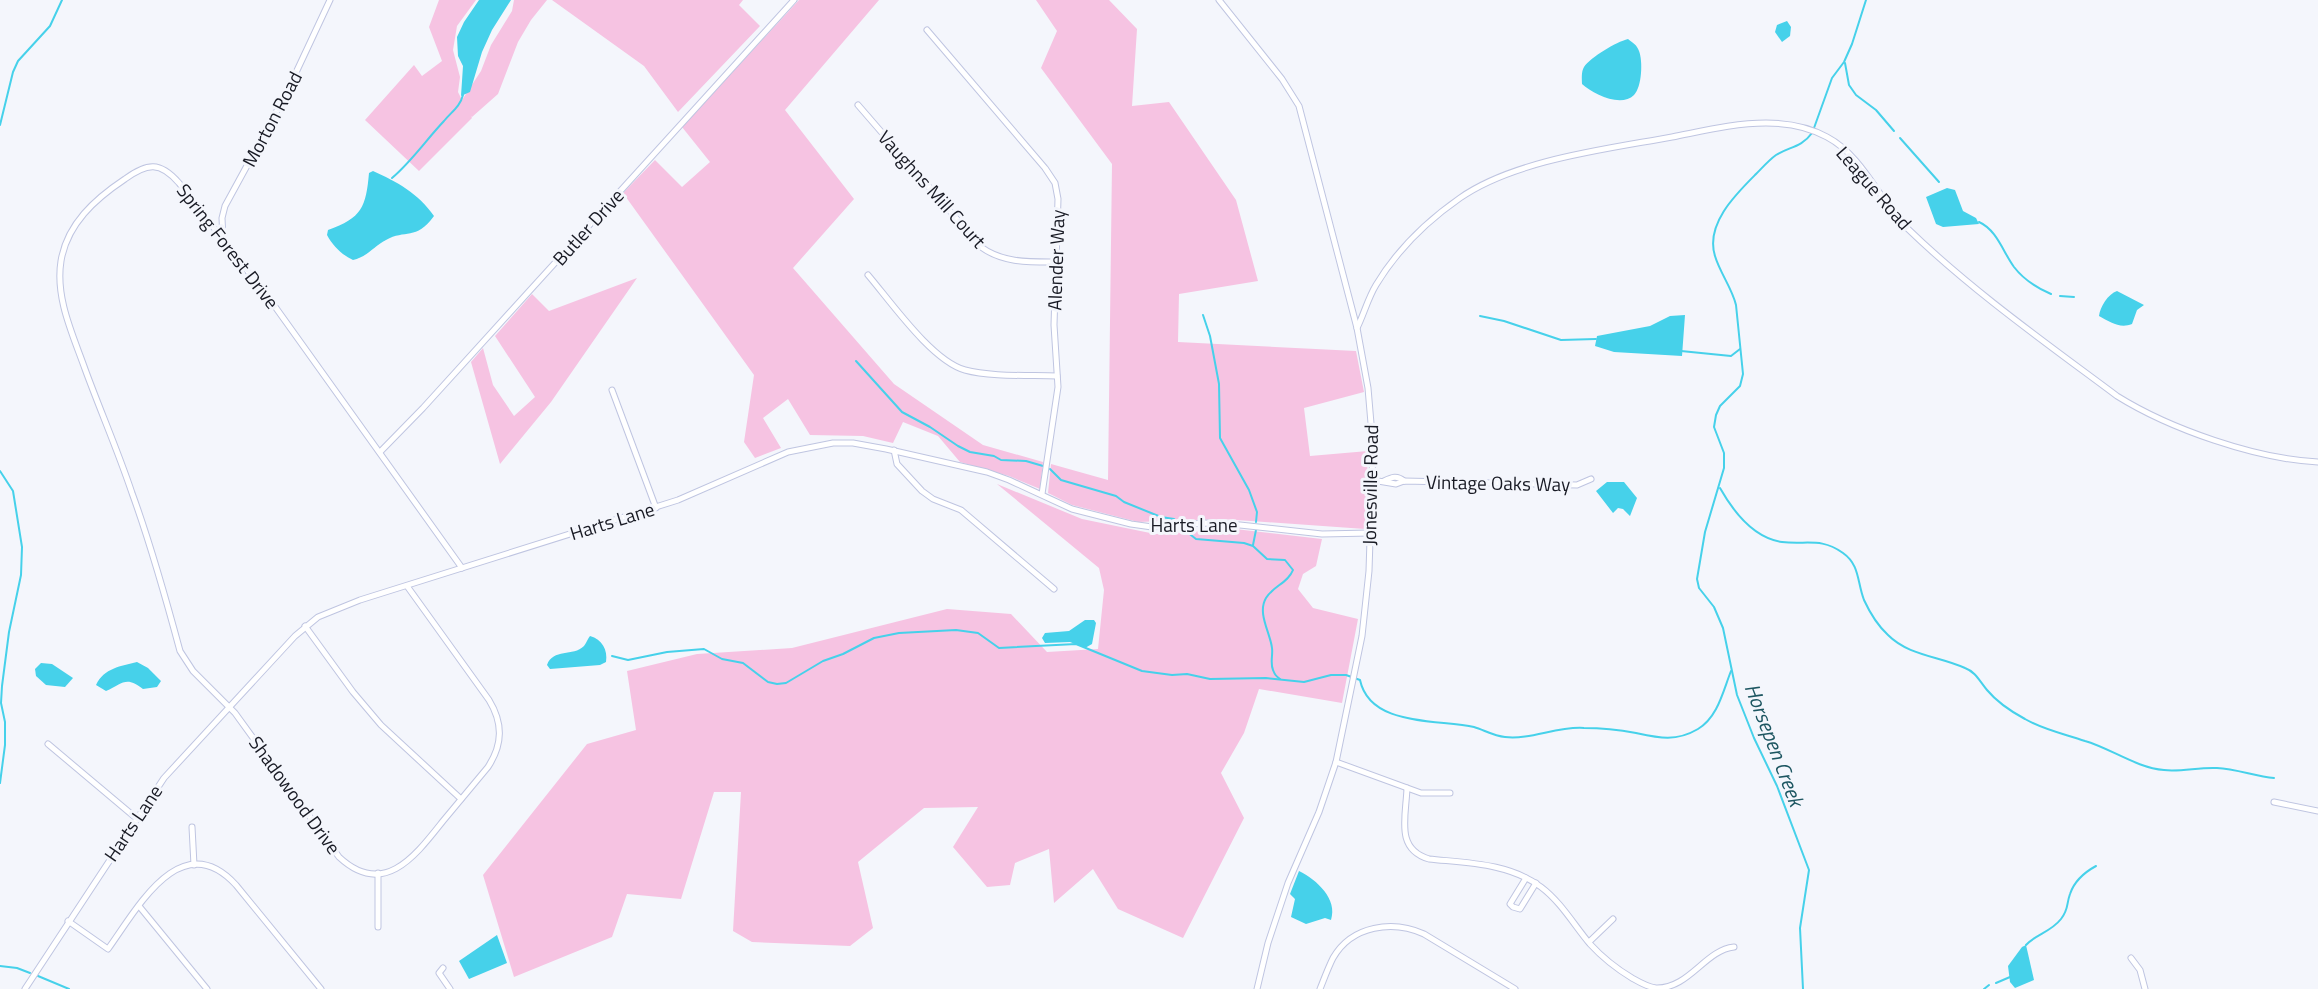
<svg xmlns="http://www.w3.org/2000/svg" width="2318" height="989" font-family="'Titillium Web',sans-serif">
  <rect width="100%" height="100%" fill="#f4f6fc"/>
  <g fill="#f6c3e2">
    <polygon points="439,0 476,0 457,26 453,50 460,77 458,92 462,100 481,71 491,45 512,11 514,0 547,0 531,20 518,42 498,94 472,117 471,116 472,118 419,171 365,120 414,65 422,76 442,61 429,27"/>
    <polygon points="552,0 743,0 739,5 760,26 678,112 644,66"/>
    <polygon points="799,0 879,0 785,110 854,199 793,268 894,384 983,445 1043,462 1040,489 1009,476 960,462 938,436 903,422 893,443 863,436 810,435 788,399 763,418 781,448 755,458 744,442 754,375 623,193 655,160 682,187 710,162 682,127"/>
    <polygon points="1036,0 1109,0 1137,29 1132,106 1169,102 1236,200 1258,281 1179,294 1178,342 1356,351 1364,392 1304,408 1310,456 1368,451 1365,529 1222,519 1138,522 1072,505 1048,493 1051,464 1108,480 1112,164 1041,68 1057,31"/>
    <polygon points="637,278 551,402 500,464 471,362 483,348 493,385 514,416 535,397 495,336 532,294 549,311"/>
    <polygon points="997,484 1082,519 1155,534 1235,529 1322,539 1316,566 1303,574 1298,589 1313,608 1358,619 1342,703 1259,689 1244,733 1221,773 1244,818 1183,938 1118,909 1093,869 1054,903 1049,849 1015,863 1010,885 987,887 953,847 978,807 924,808 858,862 873,928 850,946 752,942 733,931 741,792 714,792 681,899 627,894 612,937 514,977 483,875 587,744 636,730 627,671 697,654 792,648 947,609 1011,614 1047,652 1098,649 1104,590 1099,568"/>
  </g>
  <g fill="#46d1ea">
    <polygon points="479,0 511,0 492,30 482,52 470,92 461,96 463,66 458,56 457,37 464,22"/>
    <polygon points="1787,21 1791,27 1790,36 1782,42 1775,32 1777,25"/>
    <path d="M1628 39C1633 43 1637 45 1639 51 1643 61 1642 87 1634 95 1621 108 1593 94 1582 84 1582 79 1581 72 1584 67 1591 57 1616 42 1628 39Z"/>
    <path d="M373 171C396 181 419 194 434 216 416 241 405 229 386 240 374 246 367 257 353 260 342 255 333 246 327 235L328 230C362 218 366 207 369 173Z"/>
    <polygon points="1947,188 1955,190 1963,211 1976,218 1979,224 1943,227 1936,224 1926,197"/>
    <path d="M2117 291 2144 305 2137 310 2132 324C2120 329 2110 322 2099 316 2100 307 2108 294 2117 291Z"/>
    <polygon points="1685,315 1682,356 1614,352 1595,346 1597,336 1650,326 1670,316"/>
    <polygon points="1607,482 1624,482 1637,498 1630,516 1623,509 1618,508 1613,513 1596,491"/>
    <polygon points="1085,620 1094,620 1096,623 1092,644 1085,648 1070,642 1045,643 1042,638 1045,633 1069,631"/>
    <path d="M590 636C602 639 608 650 606 662L600 665 550 669 547 665C553 648 573 657 584 646 585 645 589 637 590 636Z"/>
    <path d="M137 662 148 668 161 681 157 687 143 689C126 675 122 684 106 691L96 685C104 668 121 666 137 662Z"/>
    <polygon points="41,663 52,664 73,678 65,687 46,685 36,676 35,669"/>
    <path d="M1299 871C1317 880 1338 899 1331 920L1325 918 1306 924 1291 917 1295 899 1290 894Z"/>
    <polygon points="497,935 507,963 469,979 459,961"/>
    <polygon points="2026,945 2034,980 2015,988 2010,982 2008,966 2022,947"/>
  </g>
  <g fill="none" stroke-linecap="round" stroke-linejoin="round">
    <g stroke="#46d1ea" stroke-width="2">
      <polyline points="1845,63 1849,85 1856,95 1876,110 1894,131"/>
      <polyline points="0,125 13,72 18,61 50,26 62,0"/>
      <polyline points="1814,128 1832,78 1844,62 1852,44 1866,0"/>
      <polyline points="1900,138 1939,182"/>
      <path d="M392 178C412 161 426 140 444 121 451 112 460 107 463 95"/>
      <path d="M1979 222C1997 230 2003 252 2014 267 2024 280 2037 288 2051 294"/>
      <polyline points="2060,296 2074,297"/>
      <polyline points="1203,315 1210,336 1219,384 1220,438 1249,490 1257,512 1256,522"/>
      <polyline points="1480,316 1504,321 1561,340 1596,339"/>
      <polyline points="1681,351 1731,356 1740,349"/>
      <polyline points="856,361 902,412 930,427 958,446 970,452 994,456 1001,460 1026,461 1043,466"/>
      <polyline points="1050,469 1061,480 1116,496 1124,502 1161,517 1174,519 1176,521"/>
      <polyline points="0,471 13,491 22,547 21,575 9,632 2,686 1,703 5,722 5,745 0,783"/>
      <path d="M1720 488C1733 511 1754 538 1782 542 1806 545 1821 537 1843 553 1860 565 1857 582 1864 600 1870 613 1877 625 1888 635 1909 656 1939 656 1965 668 1976 672 1980 682 1987 690 1997 702 2012 712 2025 719 2044 730 2065 734 2085 741 2110 748 2137 768 2164 770 2181 772 2199 767 2217 768 2236 769 2255 776 2274 778"/>
      <path d="M1182 528 1196 539 1244 543 1253 546 1267 559 1285 560 1293 570C1288 583 1273 586 1266 598 1257 613 1270 632 1272 648 1273 655 1270 663 1273 670 1275 675 1276 676 1280 679"/>
      <polyline points="1253,545 1256,530"/>
      <path d="M612 656 628 660 667 652 704 649 722 659 743 663 768 682 777 684 786 683 823 661 843 654 874 638 899 633 956 630 978 633 999 648 1076 644 1142 671 1172 675 1187 674 1210 679 1266 678 1304 682 1331 675H1346L1360 680C1370 727 1438 719 1474 727 1484 730 1494 736 1505 737 1531 740 1557 726 1584 728 1601 728 1620 730 1636 733 1659 738 1676 742 1698 729 1718 717 1723 691 1731 671"/>
      <path d="M2026 945C2036 934 2051 932 2061 919 2069 909 2066 905 2070 894 2074 882 2085 872 2096 866"/>
      <polyline points="0,966 17,968 30,973"/>
      <polyline points="38,976 69,989"/>
      <polyline points="1996,983 2010,977"/>
      <path d="M1803 989 1800 928 1809 870 1777 786 1754 738 1737 695 1723 628 1714 607 1699 588 1697 579 1705 532 1724 468V453L1714 427 1716 415 1720 406 1740 386 1743 374 1736 305C1732 288 1720 273 1715 256 1705 224 1736 194 1756 174 1762 168 1769 160 1776 155 1789 147 1802 147 1812 133"/>
      <polyline points="1984,989 1989,985"/>
    </g>
    <g stroke="#bfc5e1" stroke-width="7">
      <g id="minor">
        <polyline points="1219,0 1282,79 1299,106 1357,328 1368,388 1373,447 1369,571 1362,636 1336,762 1319,812 1288,883 1268,943 1257,989"/>
        <polyline points="927,30 1045,168 1055,183 1058,199 1054,325 1058,387 1042,494"/>
        <path d="M858 105 981 247C1003 263 1029 262 1056 262"/>
        <polyline points="223,239 222,218 225,206 285,96 330,0"/>
        <path d="M868 275C891 302 932 361 965 370 990 377 1030 375 1057 376"/>
        <path d="M1357 328C1364 314 1368 298 1376 285 1397 250 1427 221 1460 198 1514 160 1607 149 1672 137 1703 131 1735 123 1766 123 1787 123 1809 127 1827 137 1863 156 1879 200 1907 228 1971 290 2046 343 2117 396 2170 429 2256 459 2318 462"/>
        <polyline points="612,390 656,508"/>
        <polyline points="894,450 897,464 922,491 933,499 961,510 1054,589"/>
        <polyline points="380,452 423,408 794,0"/>
        <polyline points="1372,480 1396,484 1404,481 1577,485 1591,479"/>
        <path d="M1384 481C1392 477 1397 475 1404 481"/>
        <path d="M407 586 489 700C503 723 503 744 488 767 473 785 458 803 443 821 416 855 384 899 339 857L235 713 193 671 180 651C166 599 151 545 132 493 118 451 100 410 85 369 73 335 55 298 61 261 67 224 95 199 125 179 147 163 160 161 179 183L271 301 462 568"/>
        <polyline points="305,626 353,692 381,725 461,799"/>
        <polyline points="48,744 136,818"/>
        <polyline points="1336,762 1421,793 1450,793"/>
        <path d="M1407 788C1406 817 1395 849 1429 859 1467 863 1509 863 1541 887 1561 902 1574 925 1590 944 1601 956 1617 969 1632 978 1639 982 1647 987 1656 988 1689 989 1705 950 1734 947"/>
        <polyline points="2274,802 2318,811"/>
        <polyline points="192,827 194,865"/>
        <polyline points="1526,878 1510,904 1513,907 1520,909 1536,883"/>
        <polyline points="139,906 207,989"/>
        <path d="M68 921 108 949C137 909 181 825 236 885L321 989"/>
        <polyline points="378,927 378,873"/>
        <polyline points="1589,942 1613,919"/>
        <polyline points="2131,958 2140,970 2145,989"/>
        <polyline points="443,968 439,973 450,989"/>
        <polyline points="25,989 164,778 295,636 318,617 360,600 678,500 788,452 833,443 853,443 886,449 987,472 1009,480 1072,509 1131,524 1152,527 1205,523 1240,525 1322,534 1370,533"/>
        <path d="M1320 989C1324 979 1328 968 1333 958 1352 925 1393 920 1424 934L1515 989"/>
      </g>
    </g>
    <use href="#minor" stroke="#fff" stroke-width="5"/>
  </g>
  <g text-anchor="middle" stroke-width="6" stroke-linejoin="round" paint-order="stroke">
    <g font-size="19" fill="#181a24" stroke="#f4f6fc">
      <text transform="translate(272 119) rotate(-62)" y="7">Morton Road</text>
      <text transform="translate(1874 188) rotate(49)" y="7">League Road</text>
      <text transform="translate(932 189) rotate(48)" y="7">Vaughns Mill Court</text>
      <text transform="translate(588 227) rotate(-48)" y="7">Butler Drive</text>
      <text transform="translate(228 246) rotate(52)" y="7">Spring Forest Drive</text>
      <text transform="translate(1056 260) rotate(-88)" y="7">Alender Way</text>
      <text transform="translate(1498 483) rotate(1)" y="7">Vintage Oaks Way</text>
      <text transform="translate(1370 485) rotate(-89)" y="7">Jonesville Road</text>
      <text transform="translate(612 521) rotate(-17)" y="7">Harts Lane</text>
      <text x="1194" y="532">Harts Lane</text>
      <text transform="translate(295 795) rotate(54)" y="7">Shadowood Drive</text>
      <text transform="translate(133 823) rotate(-56)" y="7">Harts Lane</text>
    </g>
    <g font-size="21" font-style="italic" fill="#1d5661" stroke="#f4f6fc">
      <text transform="translate(1774 745) rotate(69)" y="7">Horsepen Creek</text>
    </g>
  </g>
</svg>
